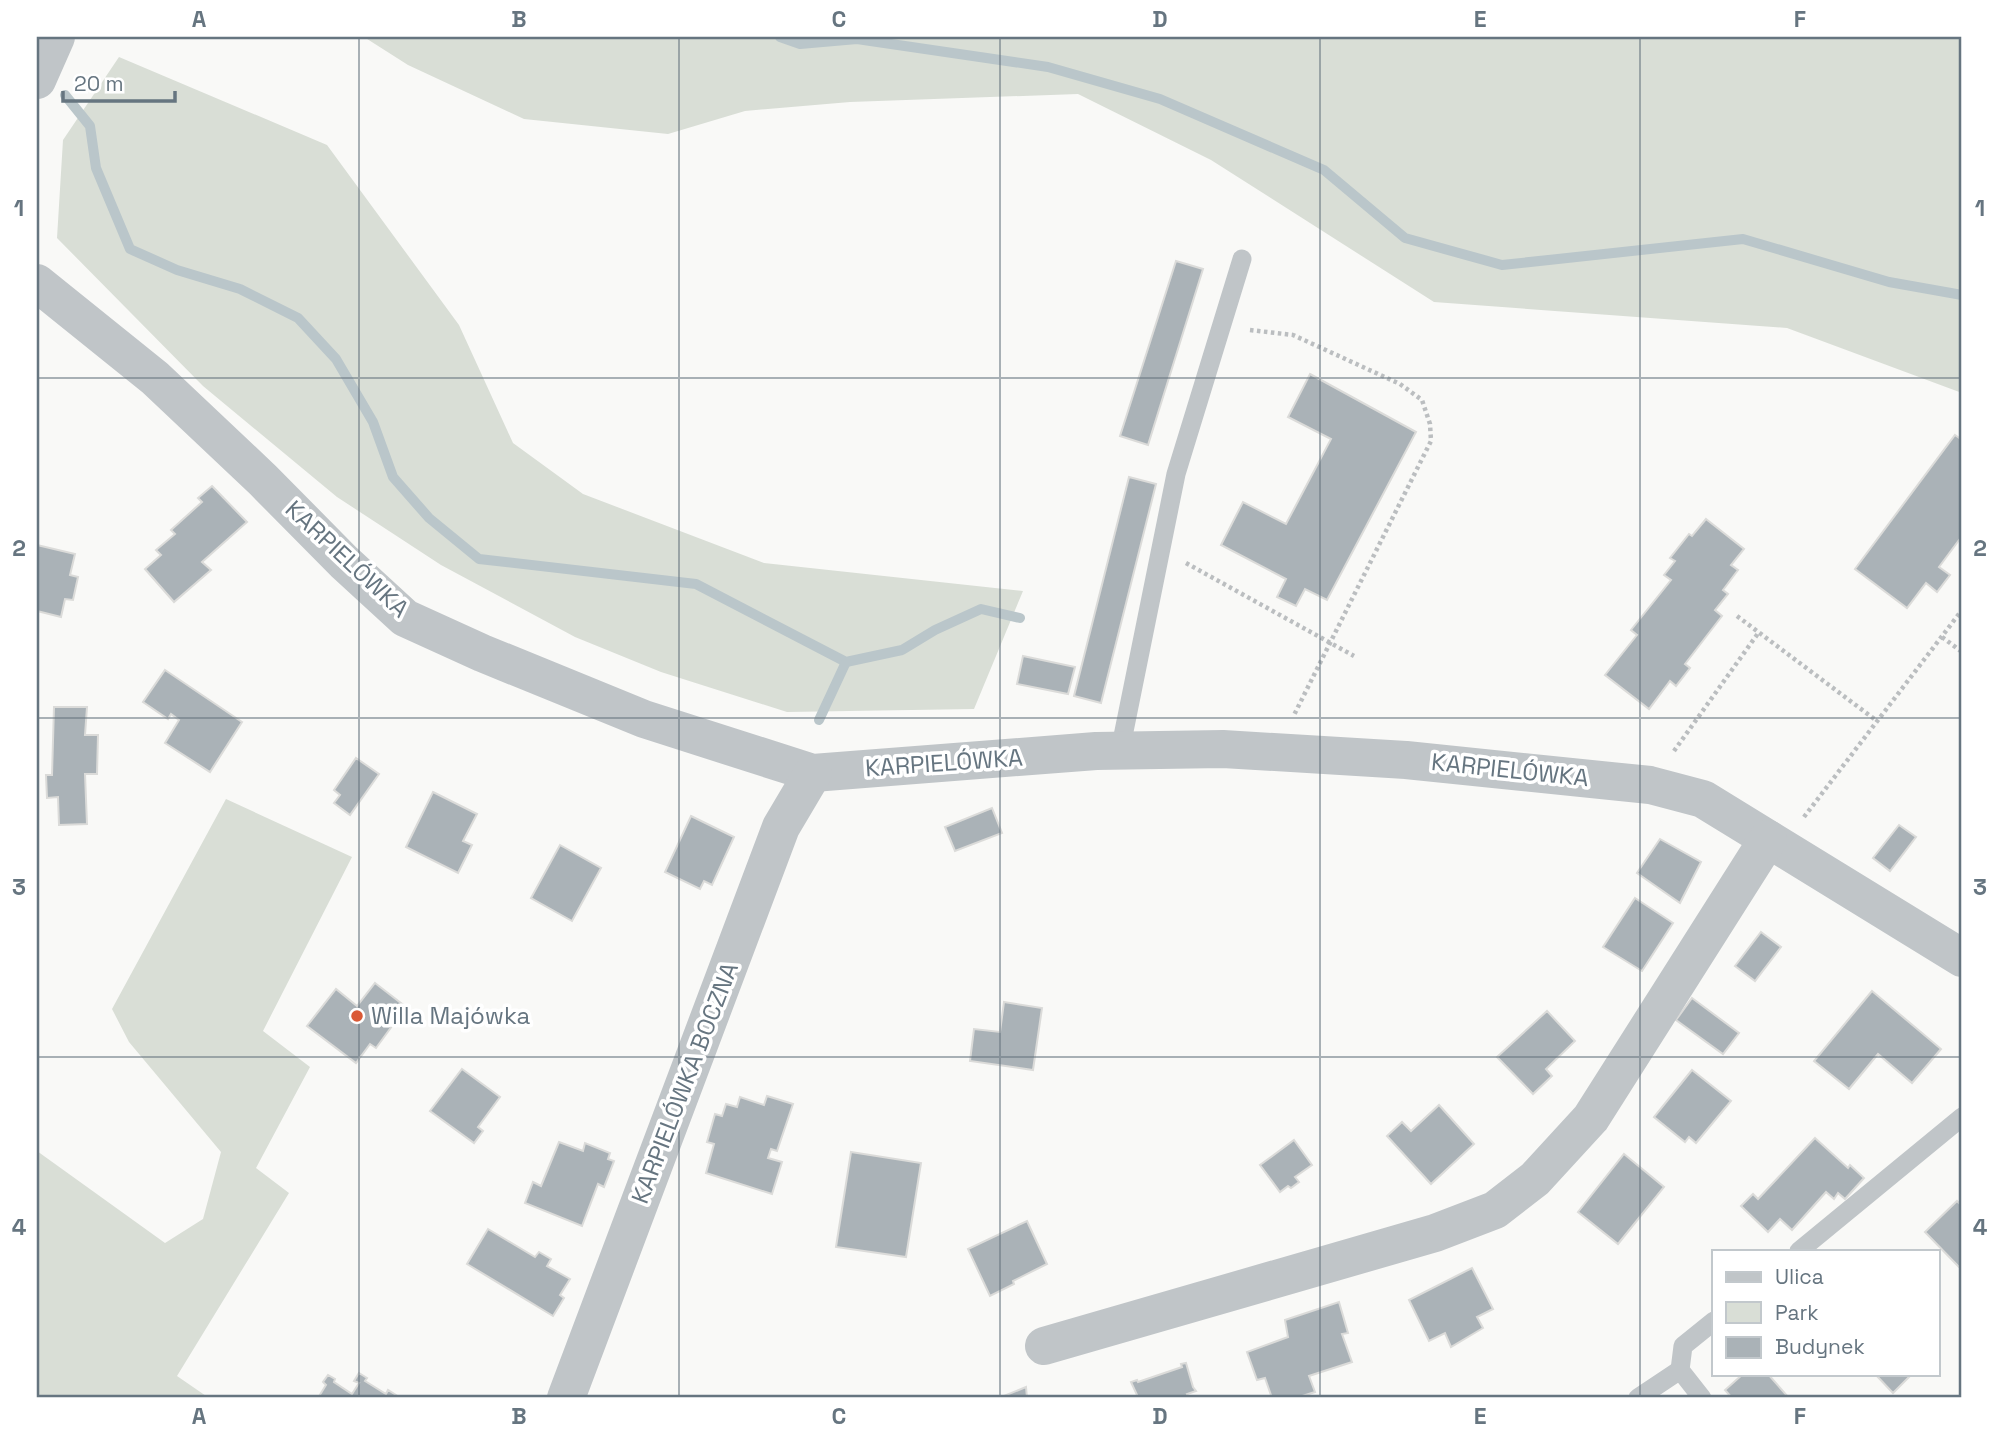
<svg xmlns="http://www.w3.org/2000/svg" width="1999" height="1435" font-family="'Space Grotesk',sans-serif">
  <rect width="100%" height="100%" fill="#f9f9f7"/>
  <g fill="#d9ded6">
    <polygon points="364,37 1962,37 1962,393 1787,328 1434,302 1211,160 1078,94 850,102 745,111 668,134 524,119 408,65"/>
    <polygon points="119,57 327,145 459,325 513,443 583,494 764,563 1023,591 974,709 787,712 661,672 575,637 441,565 337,497 203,386 57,238 63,140"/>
    <polygon points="226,799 352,857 263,1031 310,1067 256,1168 289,1193 177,1376 209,1398 37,1398 37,1151 165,1243 203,1219 221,1152 129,1042 112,1009"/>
  </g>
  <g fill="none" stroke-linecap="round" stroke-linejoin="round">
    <g stroke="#bac6ca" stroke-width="10">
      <polyline points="780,37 800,44 857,39 1048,67 1160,99 1324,170 1405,238 1502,265 1743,239 1889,282 1962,295"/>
      <polyline points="65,95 90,126 96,168 130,249 177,270 240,289 298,318 336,359 373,422 393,477 429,518 479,559 696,584 846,662 902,650 935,630 981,609 1020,618"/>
      <polyline points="819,720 846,662"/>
    </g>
  </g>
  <g fill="#aab2b7" stroke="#dbdbd9" stroke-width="2">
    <polygon points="1176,261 1203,269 1148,445 1120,436"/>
    <polygon points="1310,374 1416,432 1327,600 1305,589 1296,606 1277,597 1286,579 1221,545 1243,502 1286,524 1331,439 1288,417"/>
    <polygon points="1955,435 1962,440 1962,536 1939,567 1950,575 1937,592 1926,583 1907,608 1855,569"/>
    <polygon points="1129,477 1156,484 1101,703 1074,696"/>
    <polygon points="212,486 247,522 202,562 211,570 174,602 145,569 161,555 156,550 175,534 171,530 202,502 198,498"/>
    <polygon points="1706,519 1744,549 1731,565 1738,570 1723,590 1728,594 1715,610 1722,616 1685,664 1690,668 1676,686 1670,681 1649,709 1605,675 1637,635 1631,630 1671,580 1664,575 1675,561 1670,558 1689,534 1692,536"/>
    <polygon points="37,545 75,554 70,575 78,577 73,600 65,599 61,617 37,611"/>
    <polygon points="1023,656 1075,667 1068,694 1017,684"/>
    <polygon points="165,670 242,722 210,772 165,743 179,720 171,714 168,719 143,702"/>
    <polygon points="54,707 87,707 85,735 98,735 97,774 85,774 87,824 59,825 58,797 47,798 46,775 52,775"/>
    <polygon points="356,758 379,774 350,815 334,803 340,795 334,790"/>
    <polygon points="433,792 477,814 463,841 472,845 458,873 406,847"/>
    <polygon points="992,808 1002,833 955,851 945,827"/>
    <polygon points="691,816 734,837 712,885 704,881 700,889 665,872"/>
    <polygon points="1899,825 1916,837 1890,871 1873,858"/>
    <polygon points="1660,839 1701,862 1680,903 1637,873"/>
    <polygon points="560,845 601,868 572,921 531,898"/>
    <polygon points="1635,898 1673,923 1642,971 1603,947"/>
    <polygon points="1761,932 1781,947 1755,981 1735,966"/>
    <polygon points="375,983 406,1007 376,1048 370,1044 356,1063 307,1026 336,989 357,1006"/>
    <polygon points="1872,991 1941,1049 1912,1083 1878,1054 1849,1089 1814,1061"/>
    <polygon points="1692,998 1739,1033 1723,1054 1676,1020"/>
    <polygon points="1004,1002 1042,1008 1033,1070 970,1061 974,1029 1000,1032"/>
    <polygon points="1547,1011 1575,1041 1546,1069 1552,1076 1533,1094 1497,1057"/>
    <polygon points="462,1069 500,1097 478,1127 483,1131 474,1143 430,1111"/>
    <polygon points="1692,1070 1731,1101 1696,1143 1689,1137 1685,1142 1654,1117"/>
    <polygon points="767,1096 793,1104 777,1151 771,1149 768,1158 782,1162 772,1194 706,1173 714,1144 707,1142 715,1114 722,1116 726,1104 737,1107 740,1097 764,1105"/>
    <polygon points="1439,1105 1474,1144 1431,1184 1387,1136 1402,1122 1411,1131"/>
    <polygon points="1815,1138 1848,1168 1850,1165 1864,1178 1845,1199 1838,1193 1834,1199 1826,1192 1792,1230 1780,1219 1768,1232 1741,1206 1753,1194 1758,1199"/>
    <polygon points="1294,1140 1312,1165 1295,1177 1299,1182 1291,1188 1288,1186 1280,1192 1260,1165"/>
    <polygon points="559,1142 583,1151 585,1143 610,1153 608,1159 614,1161 604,1187 598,1184 582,1226 525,1203 533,1182 541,1186"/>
    <polygon points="851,1152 921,1163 906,1257 836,1247"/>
    <polygon points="1624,1154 1664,1187 1618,1244 1578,1212"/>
    <polygon points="1957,1201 1962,1206 1961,1269 1925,1232"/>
    <polygon points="1027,1221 1047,1264 1013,1281 1014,1284 990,1296 968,1249"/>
    <polygon points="488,1229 535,1257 539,1252 551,1259 547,1266 570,1279 560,1295 564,1298 553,1316 467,1264"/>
    <polygon points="1472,1268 1493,1309 1477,1317 1483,1328 1451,1347 1445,1333 1429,1341 1409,1300"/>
    <polygon points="1339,1302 1348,1333 1342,1334 1352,1362 1309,1376 1315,1392 1296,1398 1272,1398 1265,1378 1257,1380 1247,1352 1288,1337 1285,1320"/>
    <polygon points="1186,1363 1193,1387 1196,1391 1187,1394 1189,1398 1134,1398 1138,1397 1131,1382 1137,1380 1138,1382 1182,1367 1181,1364"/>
    <polygon points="359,1373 367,1378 365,1381 386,1394 388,1390 396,1395 394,1398 318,1398 326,1385 323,1382 328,1375 335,1379 334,1382 352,1394 359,1383 354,1381"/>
    <polygon points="1743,1374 1768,1374 1789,1398 1732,1398 1725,1390"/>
    <polygon points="1875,1374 1912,1374 1893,1393"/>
    <polygon points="1026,1387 1027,1398 999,1398"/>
  </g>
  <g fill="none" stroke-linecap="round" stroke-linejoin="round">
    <g stroke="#bbbec0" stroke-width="4.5" stroke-dasharray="3.5 3.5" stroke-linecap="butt">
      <polyline points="1250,330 1293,335 1400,384 1422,400 1430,424 1431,441 1294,715"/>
      <polyline points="1186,563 1354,656"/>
      <polyline points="1737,616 1877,721"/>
      <polyline points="1942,637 1962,652"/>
      <polyline points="1674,751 1759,632"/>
      <polyline points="1804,817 1962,610"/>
    </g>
    <g stroke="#c0c5c8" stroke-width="19">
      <polyline points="1120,751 1176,474 1242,259"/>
      <polyline points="1799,1251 1962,1117"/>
      <polyline points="1638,1398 1680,1370"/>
      <polyline points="1702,1398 1680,1370 1683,1346 1714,1321"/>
    </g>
    <g stroke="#c0c5c8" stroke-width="38">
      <polyline points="37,80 56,37"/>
      <polyline points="37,283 155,378 263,480 344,562 405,618 482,653 644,719 813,773 1096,751 1223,749 1406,760 1650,785 1703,799 1962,958"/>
      <polyline points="1044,1346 1435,1233 1495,1210 1535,1179 1591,1118 1768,839"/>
      <polyline points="566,1398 781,827 813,773"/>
    </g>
  </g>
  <path fill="none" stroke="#667580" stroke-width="2" stroke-opacity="0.55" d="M359 37V1398M679 37V1398M1000 37V1398M1320 37V1398M1640 37V1398M37 378H1962M37 718H1962M37 1057H1962"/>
  <circle fill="#da5936" stroke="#fff" stroke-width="2.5" cx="357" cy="1016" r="7"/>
  <g text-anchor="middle" stroke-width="7" stroke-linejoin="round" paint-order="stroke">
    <g font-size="24" fill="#667580" stroke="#fff">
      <text transform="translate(347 559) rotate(43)" y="8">KARPIELÓWKA</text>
      <text transform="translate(944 763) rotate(-4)" y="8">KARPIELÓWKA</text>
      <text transform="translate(1510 770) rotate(6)" y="8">KARPIELÓWKA</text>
      <text transform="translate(685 1083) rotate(-69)" y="8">KARPIELÓWKA BOCZNA</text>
    </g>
    <g font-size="24" fill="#667580" stroke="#fff" text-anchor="start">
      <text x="371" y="1024">Willa Majówka</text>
    </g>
  </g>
  <rect width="1999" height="1435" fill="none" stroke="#ffffff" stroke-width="77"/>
  <rect x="1712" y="1250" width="228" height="126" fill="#ffffff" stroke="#c2c8cc" stroke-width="2"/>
  <rect x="1726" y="1272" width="35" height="10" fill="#c0c5c8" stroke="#c2c8cc" stroke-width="2"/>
  <text x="1775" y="1284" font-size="21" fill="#667580">Ulica</text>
  <rect x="1726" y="1302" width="35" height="21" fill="#d9ded6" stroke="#c2c8cc" stroke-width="2"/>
  <text x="1775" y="1320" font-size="21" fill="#667580">Park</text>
  <rect x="1726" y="1337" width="35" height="21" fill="#aab2b7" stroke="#c2c8cc" stroke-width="2"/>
  <text x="1775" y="1354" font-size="21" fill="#667580">Budynek</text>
  <path d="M63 91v10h112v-10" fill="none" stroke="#667580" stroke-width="3.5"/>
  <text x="74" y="91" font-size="21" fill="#667580" stroke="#ffffff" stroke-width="5" paint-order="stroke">20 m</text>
  <rect x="38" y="38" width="1922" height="1358" fill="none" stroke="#667580" stroke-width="2.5"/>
  <g font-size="23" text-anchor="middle" font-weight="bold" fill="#667580">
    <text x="199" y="27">A</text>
    <text x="519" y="27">B</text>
    <text x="839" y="27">C</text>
    <text x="1160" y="27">D</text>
    <text x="1480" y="27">E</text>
    <text x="1800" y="27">F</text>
    <text x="19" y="216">1</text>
    <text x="1980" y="216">1</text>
    <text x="19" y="556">2</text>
    <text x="1980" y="556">2</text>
    <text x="19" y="895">3</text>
    <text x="1980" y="895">3</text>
    <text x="19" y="1235">4</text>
    <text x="1980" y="1235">4</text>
    <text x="199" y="1424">A</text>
    <text x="519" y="1424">B</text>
    <text x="839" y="1424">C</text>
    <text x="1160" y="1424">D</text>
    <text x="1480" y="1424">E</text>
    <text x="1800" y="1424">F</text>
  </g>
</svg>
